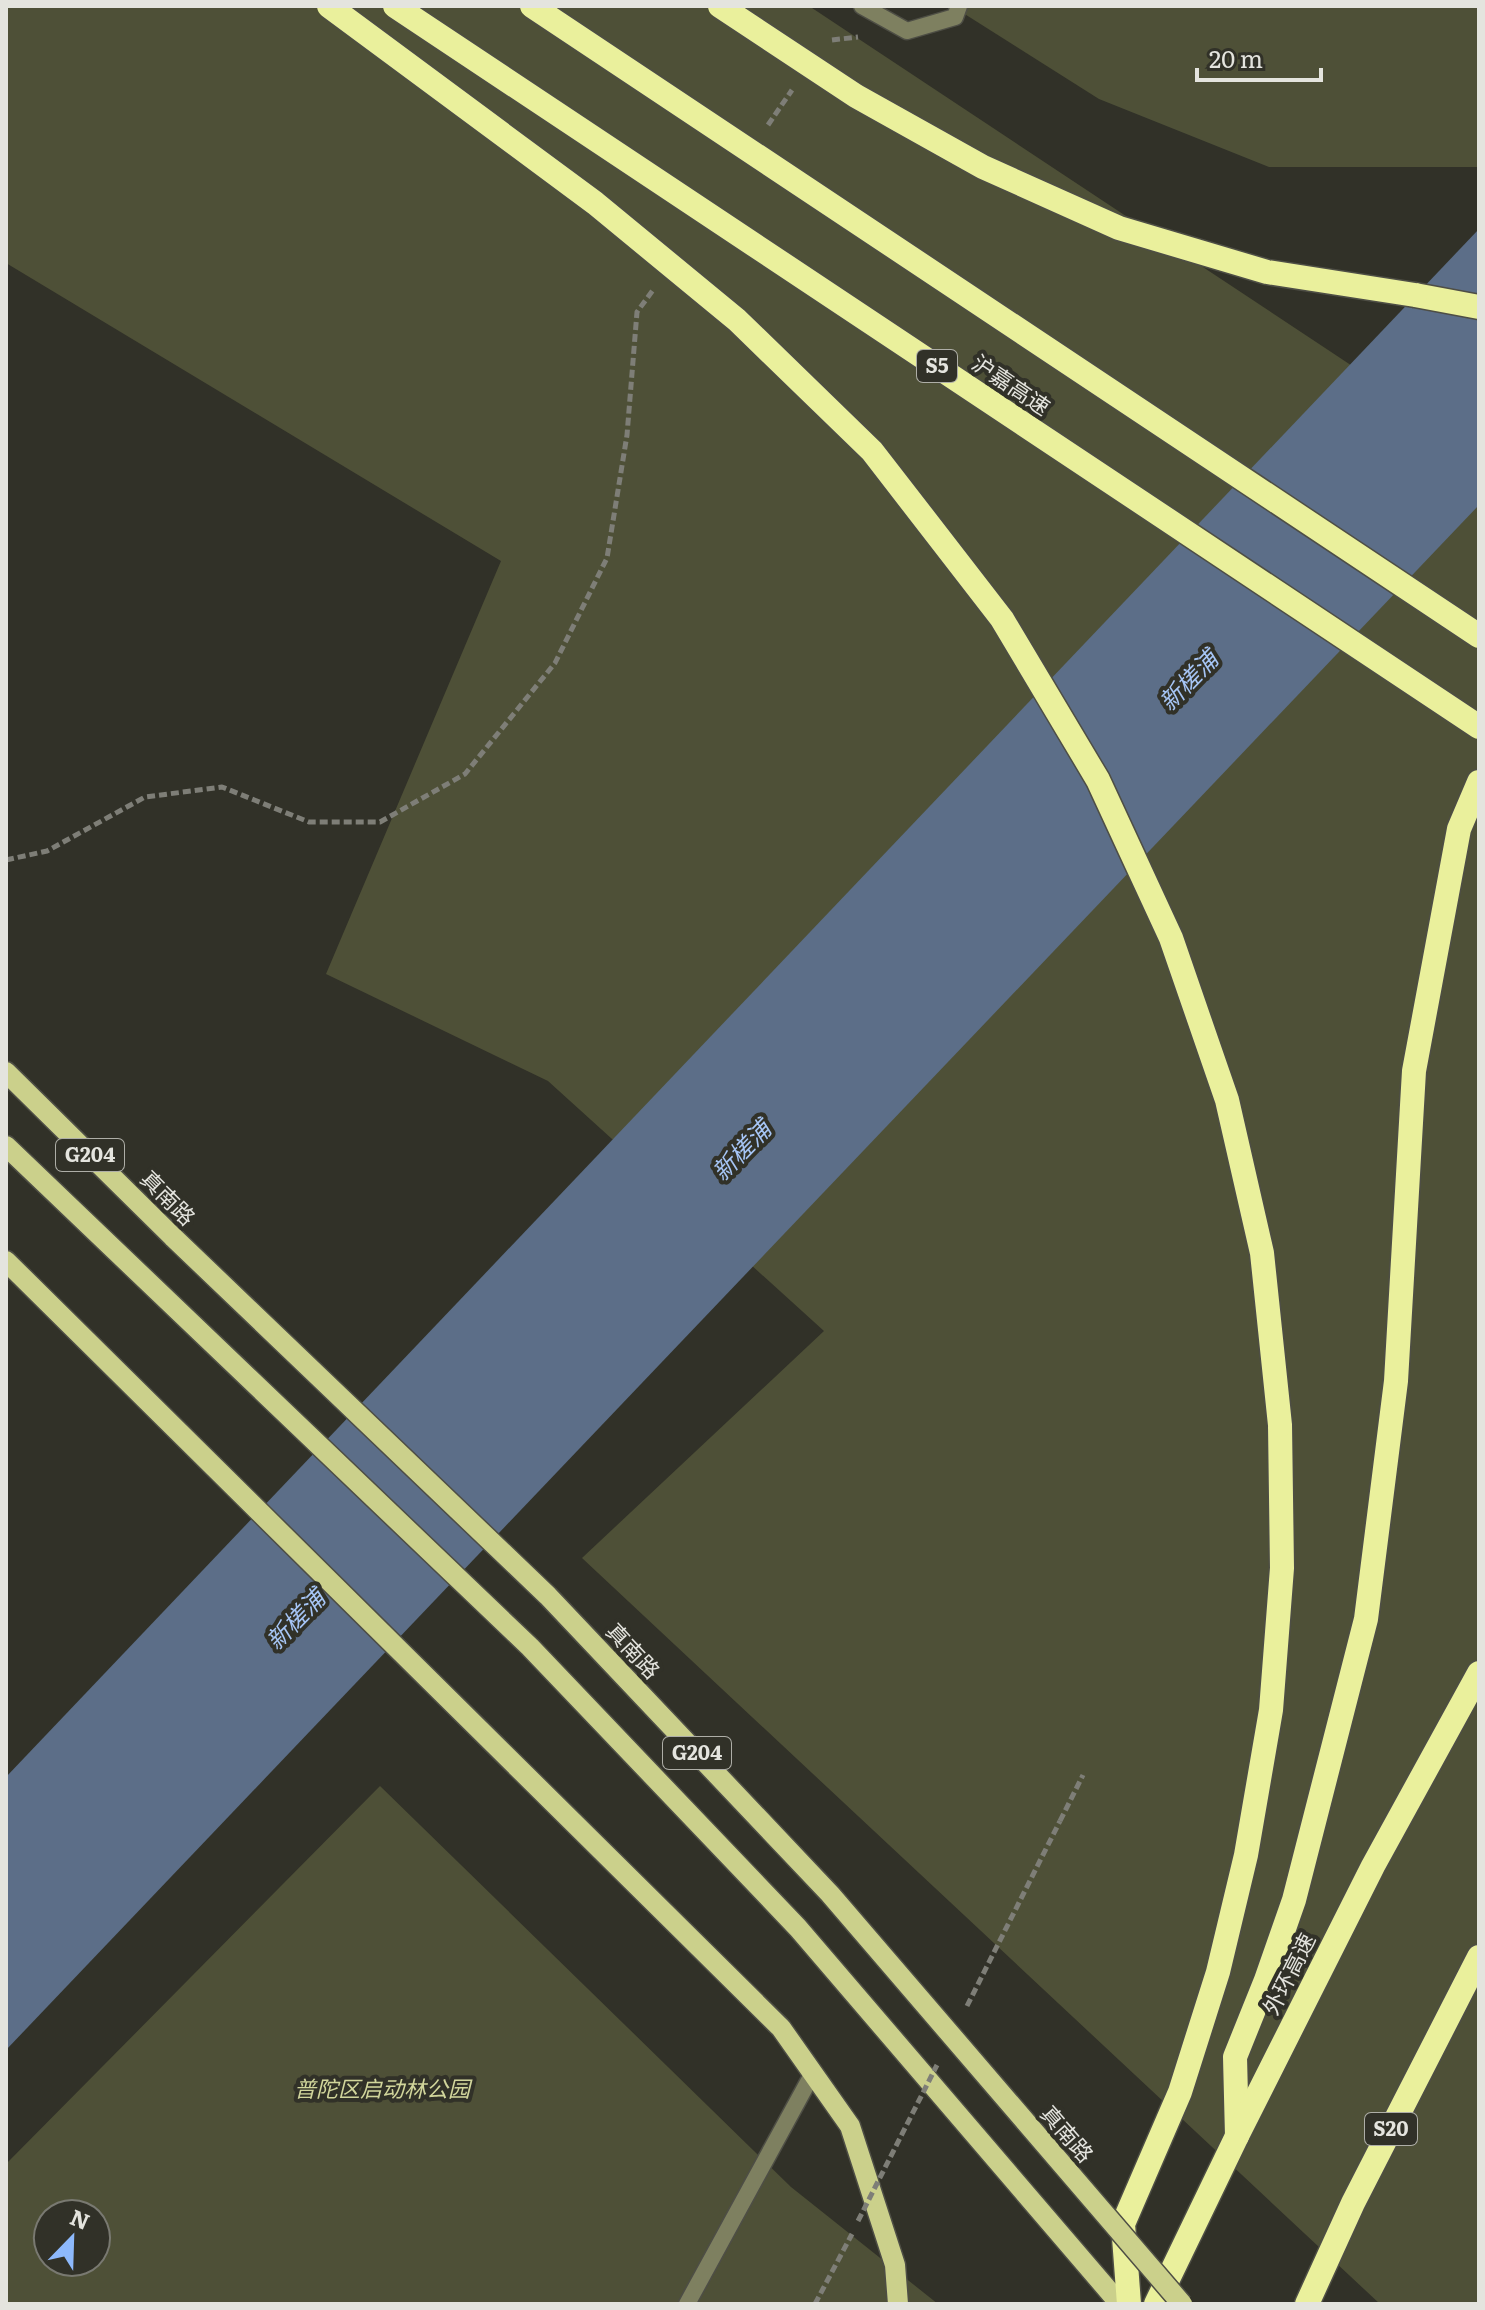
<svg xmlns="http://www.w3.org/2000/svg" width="1485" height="2310" font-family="Literata,'Noto Sans SC',serif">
  <rect width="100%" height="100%" fill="#313128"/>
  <g fill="#4e5037" fill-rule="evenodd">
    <polygon points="6,6 809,6 1479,450 1479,2304 1380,2304 582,1558 824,1331 548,1081 326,974 501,561 6,263"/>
    <polygon points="952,6 1479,6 1479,167 1269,167 1099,99"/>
    <path d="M380 1786 791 2187 938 2304H6V2164ZM48 2214H96V2262H48Z"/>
  </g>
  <polygon fill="#5c6e88" points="1479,229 1479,505 6,2050 6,1777"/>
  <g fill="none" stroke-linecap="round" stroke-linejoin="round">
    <g stroke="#4e4e45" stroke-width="19">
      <g id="lane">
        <polyline points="862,6 907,31 955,17 959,6"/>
        <polyline points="687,2304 813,2073"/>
      </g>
    </g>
    <g stroke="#4e4e45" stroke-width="23">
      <g id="primary">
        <polyline points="6,1072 174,1238"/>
        <polyline points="6,1146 530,1647 798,1928 1120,2304"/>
        <polyline points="6,1261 781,2028 850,2126 895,2265 898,2304"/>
      </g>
    </g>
    <g stroke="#4e4e45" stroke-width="27">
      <g id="highway">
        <polyline points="1415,295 1479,307"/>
        <polyline points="1237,2136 1235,2057 1266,1980 1294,1900 1366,1619 1396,1381 1414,1071 1459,829 1479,782"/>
        <polyline points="1129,2304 1123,2224 1180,2092 1218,1972 1246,1855 1271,1710 1282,1568 1280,1425"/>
        <polyline points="1156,2304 1237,2136 1373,1866 1479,1673"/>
        <polyline points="1307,2304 1353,2203 1479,1957"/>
      </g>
    </g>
    <g stroke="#7e7e77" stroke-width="5" stroke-dasharray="8 4" stroke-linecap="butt">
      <polyline points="832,40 858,37"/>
      <polyline points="768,125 792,90"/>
      <polyline points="6,860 47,851 145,797 222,787 309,822 380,822 465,774 555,663 607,558 627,435 637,312 653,290"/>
      <polyline points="1060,1821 1083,1775"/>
      <polyline points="815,2304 852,2234"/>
    </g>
    <use href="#lane" stroke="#7e8060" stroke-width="16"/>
    <use href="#primary" stroke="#cbd08b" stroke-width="20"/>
    <use href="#highway" stroke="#eaf09c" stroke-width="24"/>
    <g stroke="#4e4e45" stroke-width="23" stroke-linecap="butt">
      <polyline id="primary-bridge" points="174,1238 548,1596 830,1894 1182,2304"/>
    </g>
    <g stroke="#4e4e45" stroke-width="27" stroke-linecap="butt">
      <g id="highway-bridge">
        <polyline points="329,6 595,203 737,320 872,451 1002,619 1098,780 1171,938 1227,1100 1262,1253 1280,1425"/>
        <polyline points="395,6 1479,727"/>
        <polyline points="532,6 1479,636"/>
        <polyline points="720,6 856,96 983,167 1119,228 1267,272 1415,295"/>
      </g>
    </g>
    <g stroke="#7e7e77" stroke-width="5" stroke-dasharray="8 4" stroke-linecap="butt">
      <polyline points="967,2006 1060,1821"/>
      <polyline points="858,2221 937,2065"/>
    </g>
    <use href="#primary-bridge" stroke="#cbd08b" stroke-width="20"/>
    <use href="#highway-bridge" stroke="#eaf09c" stroke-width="24"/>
  </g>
  <g text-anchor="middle" stroke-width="8" stroke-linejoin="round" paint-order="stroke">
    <g fill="#313128" stroke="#aeaea7" stroke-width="2">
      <rect x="917" y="350" width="40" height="32" rx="6"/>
      <rect x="56" y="1139" width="68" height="32" rx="6"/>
      <rect x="663" y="1737" width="68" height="32" rx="6"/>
      <rect x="1365" y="2113" width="52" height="32" rx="6"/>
    </g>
    <g font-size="20" font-weight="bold" fill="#e4e4de">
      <text x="937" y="373">S5</text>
      <text x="90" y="1162">G204</text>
      <text x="697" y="1760">G204</text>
      <text x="1391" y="2136">S20</text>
    </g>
    <g font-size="22" fill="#e4e4de" stroke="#313128">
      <text transform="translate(1011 385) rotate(34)" y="8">沪嘉高速</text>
      <text transform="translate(168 1198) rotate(45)" y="8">真南路</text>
      <text transform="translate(633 1651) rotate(47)" y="8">真南路</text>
      <text transform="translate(1289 1974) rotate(-63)" y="8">外环高速</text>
      <text transform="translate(1067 2134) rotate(49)" y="8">真南路</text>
    </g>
    <g font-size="22" font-style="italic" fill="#d1d59b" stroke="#313128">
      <text x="382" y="2097">普陀区启动林公园</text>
    </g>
    <g font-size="24" font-style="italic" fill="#a6c5f5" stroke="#313128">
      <text transform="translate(1189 681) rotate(-46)" y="8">新槎浦</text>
      <text transform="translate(742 1151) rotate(-46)" y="8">新槎浦</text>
      <text transform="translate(296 1620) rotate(-46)" y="8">新槎浦</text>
    </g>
  </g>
  <rect width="1485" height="2310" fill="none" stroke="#e4e4de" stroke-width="16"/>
  <g transform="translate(72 2238) rotate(23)"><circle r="38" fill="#313128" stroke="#797971" stroke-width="2"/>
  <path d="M0-6L14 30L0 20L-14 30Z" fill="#8db9fc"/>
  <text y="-12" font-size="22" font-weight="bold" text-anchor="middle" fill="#e4e4de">N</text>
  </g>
  <path d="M1197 68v12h124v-12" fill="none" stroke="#e4e4de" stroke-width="4"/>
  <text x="1209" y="68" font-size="24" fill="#e4e4de" stroke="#313128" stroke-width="6" paint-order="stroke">20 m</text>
</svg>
